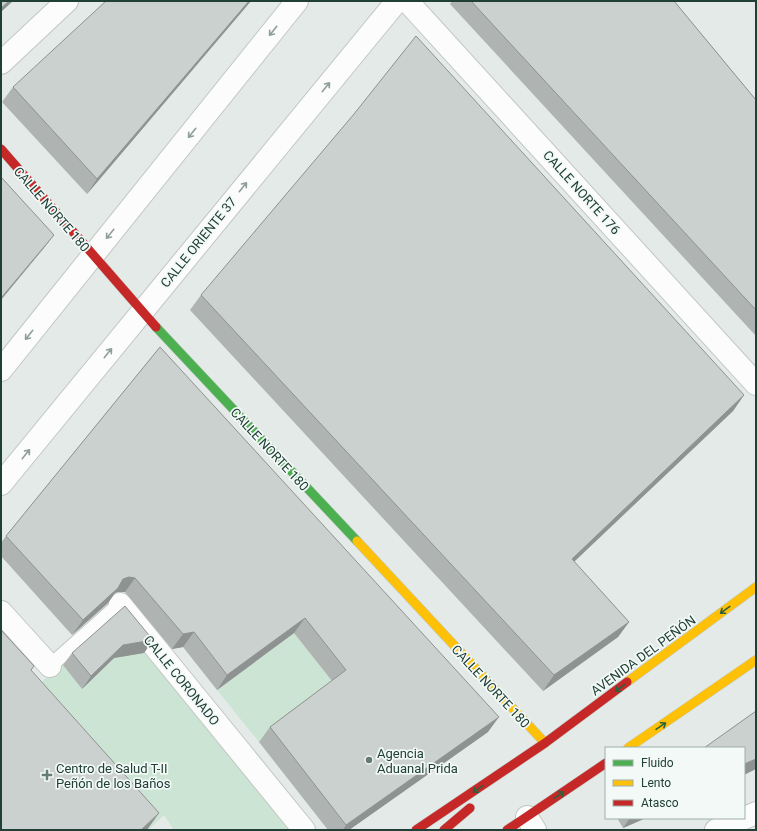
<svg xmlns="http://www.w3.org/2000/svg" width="757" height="831" font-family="Roboto,sans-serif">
  <rect width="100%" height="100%" fill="#e4eae7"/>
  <g fill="#cce4d3">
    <polygon points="294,633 335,685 259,742 217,690"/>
    <polygon points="152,652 288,830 174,830 164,815 148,830 142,830 24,698 62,663 82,689 114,658"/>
  </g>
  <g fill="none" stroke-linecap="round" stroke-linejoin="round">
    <g stroke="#c1c7c4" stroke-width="16">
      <polyline id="lane" points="50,666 120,604"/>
    </g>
    <g stroke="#c1c7c4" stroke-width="24">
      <g id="street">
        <polyline points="407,1 756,384"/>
        <polyline points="1,63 67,1"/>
        <polyline points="1,370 297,1"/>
        <polyline points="1,484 397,1"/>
        <polyline points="120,604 304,830"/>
        <polyline points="1,612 50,666"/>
        <polyline points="527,817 535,830"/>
        <polyline points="716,830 756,813"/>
      </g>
    </g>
    <g stroke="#bfc8c4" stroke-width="10">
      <polyline id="fast" points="156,327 357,541"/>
    </g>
    <g stroke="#bfc8c4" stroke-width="10">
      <g id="slow">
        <polyline points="357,541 545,743"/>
        <polyline points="627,682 756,587"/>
        <polyline points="628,748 756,660"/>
      </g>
    </g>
    <g stroke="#bfc8c4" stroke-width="10">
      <g id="jam">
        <polyline points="1,149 156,327"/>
        <polyline points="416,830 545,743 627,682"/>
        <polyline points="444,830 470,808"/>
        <polyline points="507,830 606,763"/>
      </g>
    </g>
    <use href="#lane" stroke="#fbfcfb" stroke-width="14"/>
    <use href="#street" stroke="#fbfcfb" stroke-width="22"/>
    <use href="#fast" stroke="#4caf50" stroke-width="9"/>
    <use href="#slow" stroke="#ffc107" stroke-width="9"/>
    <use href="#jam" stroke="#c62828" stroke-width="9"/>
  </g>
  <g fill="#afb4b2">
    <polygon points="251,1 87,194 2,102 13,87"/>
    <polygon points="452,1 674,1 756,100 756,336 450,4"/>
    <polygon points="201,295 744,395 733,411 574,562 629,622 618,637 543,691 190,310"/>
    <polygon points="160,347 488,732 349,830 328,830 259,742 270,727 332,681 294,633 217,690 183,647 172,649 125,592 118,592 115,593 108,603 72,635 1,556 1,543 6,536"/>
    <polygon points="153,640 144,653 114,658 82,689 63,665 72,653"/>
    <polygon points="617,818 646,818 623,828"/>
  </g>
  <g fill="#8e9291">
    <polygon points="9,1 13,1 1,12 1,8"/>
    <polygon points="249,1 251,1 87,194 97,179"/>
    <polygon points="54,235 44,248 1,300 1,298"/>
    <polygon points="744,395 733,411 561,574 572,559"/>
    <polygon points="129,577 135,578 125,592 118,592 115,593 108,603 72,635 83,620 123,579"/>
    <polygon points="305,618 294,633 217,690 227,675"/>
    <polygon points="629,622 618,637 543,691 554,675"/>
    <polygon points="194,632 183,647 172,649 183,634"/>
    <polygon points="153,640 144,653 114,658 82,689 91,676 123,645"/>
    <polygon points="499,717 488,732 349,830 343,830 346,825"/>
    <polygon points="756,759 756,769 744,775 744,764"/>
    <polygon points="159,813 147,830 141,830"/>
    <polygon points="630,818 646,818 623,828"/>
  </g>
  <g fill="#cbd1cf" stroke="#8e9291">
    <polygon points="1,1 9,1 1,8"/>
    <polygon points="106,1 249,1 97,179 13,87"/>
    <polygon points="471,1 674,1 756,100 756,310"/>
    <polygon points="416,36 744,395 572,559 629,622 554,675 201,295 354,114"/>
    <polygon points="1,177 54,235 1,298"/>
    <polygon points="160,347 499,717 346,825 270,727 346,670 305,618 227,675 194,632 183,634 135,578 129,577 123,579 118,588 83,620 6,536"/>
    <polygon points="125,606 153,640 123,645 91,676 72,653"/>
    <polygon points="1,630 34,666 31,670 159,813 141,830 1,830"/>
    <polygon points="756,711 756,759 744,764 744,748 704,748"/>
  </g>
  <defs><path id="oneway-shaft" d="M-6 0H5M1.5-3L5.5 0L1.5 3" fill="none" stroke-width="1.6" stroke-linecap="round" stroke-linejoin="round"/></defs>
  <g stroke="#8e9e99">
    <use href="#oneway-shaft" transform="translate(273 31) rotate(129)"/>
    <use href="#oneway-shaft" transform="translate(326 87) rotate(-51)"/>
    <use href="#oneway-shaft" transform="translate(192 133) rotate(129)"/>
    <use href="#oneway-shaft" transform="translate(243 187) rotate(-51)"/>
    <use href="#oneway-shaft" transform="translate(110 234) rotate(129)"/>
    <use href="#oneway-shaft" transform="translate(29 335) rotate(129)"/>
    <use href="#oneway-shaft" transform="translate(108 353) rotate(-51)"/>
    <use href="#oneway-shaft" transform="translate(26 454) rotate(-51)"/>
  </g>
  <g stroke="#2d613e">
    <use href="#oneway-shaft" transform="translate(725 610) rotate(144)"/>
    <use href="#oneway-shaft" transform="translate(620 688) rotate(144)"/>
    <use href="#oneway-shaft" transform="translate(661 726) rotate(-34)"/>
    <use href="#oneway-shaft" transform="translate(478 789) rotate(146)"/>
    <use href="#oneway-shaft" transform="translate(559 795) rotate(-34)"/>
  </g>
  <g fill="#657b75" stroke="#f2f9f6" stroke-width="1.5">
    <circle cx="369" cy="760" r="4"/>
    <path d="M45 769h4v4h4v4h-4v4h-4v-4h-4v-4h4z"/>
  </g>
  <g text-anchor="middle" stroke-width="3.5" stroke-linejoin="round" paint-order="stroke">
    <g font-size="13" fill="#203f37" stroke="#f2f9f6">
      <text transform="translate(582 192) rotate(48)" y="5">CALLE NORTE 176</text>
      <text transform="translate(52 209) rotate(49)" y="5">CALLE NORTE 180</text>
      <text transform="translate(198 242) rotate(-51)" y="5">CALLE ORIENTE 37</text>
      <text transform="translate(270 449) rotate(47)" y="5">CALLE NORTE 180</text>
      <text transform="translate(643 655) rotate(-36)" y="5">AVENIDA DEL PEÑÓN</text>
      <text transform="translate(182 680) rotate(51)" y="5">CALLE CORONADO</text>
      <text transform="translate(491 686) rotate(47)" y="5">CALLE NORTE 180</text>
    </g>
    <g font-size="13" fill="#203f37" stroke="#f2f9f6" text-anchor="start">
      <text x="377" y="758">Agencia<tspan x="377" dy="15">Aduanal Prida</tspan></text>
      <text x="56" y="773">Centro de Salud T-II<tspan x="56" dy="15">Peñón de los Baños</tspan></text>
    </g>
  </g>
  <rect width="757" height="831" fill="none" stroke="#203f37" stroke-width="4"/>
  <rect x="605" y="747" width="140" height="72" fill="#f2f9f6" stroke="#9eafaa"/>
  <rect x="613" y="760" width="20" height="6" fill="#4caf50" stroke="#9eafaa"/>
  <text x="641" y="767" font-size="12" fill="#203f37">Fluido</text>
  <rect x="613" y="780" width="20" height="6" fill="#ffc107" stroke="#9eafaa"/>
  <text x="641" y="787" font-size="12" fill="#203f37">Lento</text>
  <rect x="613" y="800" width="20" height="6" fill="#c62828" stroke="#9eafaa"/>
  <text x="641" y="807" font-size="12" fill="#203f37">Atasco</text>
</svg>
